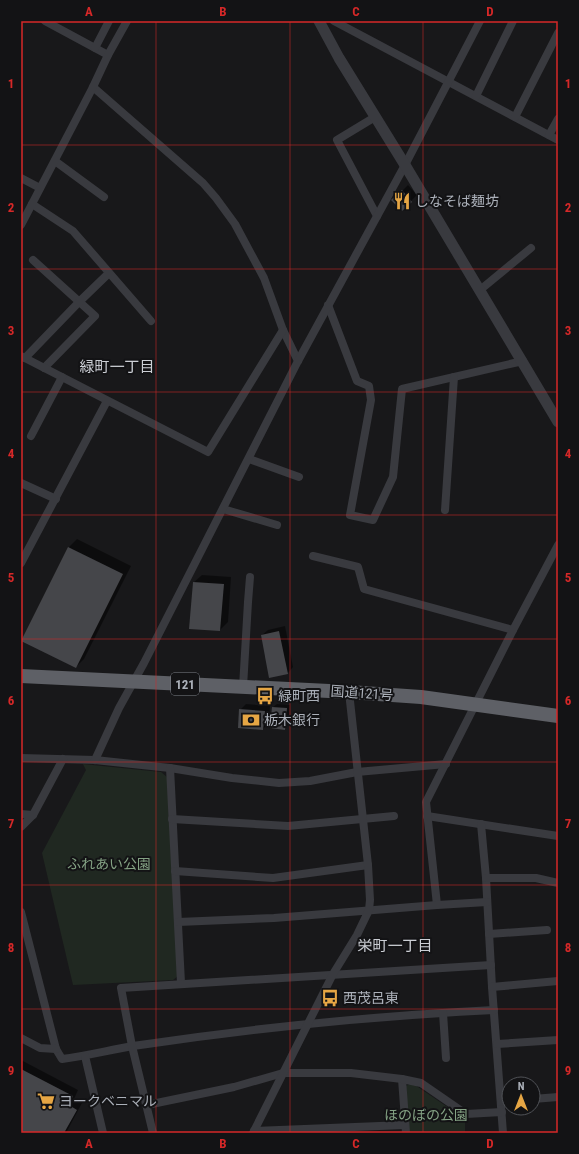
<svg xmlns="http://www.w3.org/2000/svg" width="579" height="1154" font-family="'Roboto Condensed','Noto Sans JP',sans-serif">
  <rect width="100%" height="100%" fill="#18181a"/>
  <g fill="#202821">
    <polygon points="83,764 161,772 168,778 178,976 173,980 73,985 42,853 86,770"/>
    <polygon points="412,1083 465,1119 465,1133 409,1133 406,1086"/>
  </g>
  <g fill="#0007">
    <polygon points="408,185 417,195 402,210 399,194"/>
    <polygon points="77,539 131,566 84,659 76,667 69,547"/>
    <polygon points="202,575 231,577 228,622 220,630 190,628 193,583"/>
    <polygon points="285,626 293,667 288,673 262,635 268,630"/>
    <polygon points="246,704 270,706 269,723 263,729 240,710"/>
    <polygon points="277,704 290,705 288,725 284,729 273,707"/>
    <polygon points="21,1060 78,1090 74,1099 82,1103 66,1133 21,1133"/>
  </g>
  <g fill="#45464a">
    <polygon points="402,190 412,202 402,211 391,200"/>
    <polygon points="68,547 123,574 76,668 21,641"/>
    <polygon points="193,582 224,584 220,631 189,629"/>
    <polygon points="279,631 288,674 269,678 261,635"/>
    <polygon points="272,707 287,708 285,730 270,728"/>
    <polygon points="239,709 265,711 263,730 238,728"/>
    <polygon points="21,1069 73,1096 69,1105 77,1110 64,1133 21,1133"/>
  </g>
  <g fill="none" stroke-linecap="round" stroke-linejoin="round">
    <g stroke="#393a3f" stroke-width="8">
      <polyline points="45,21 108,55"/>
      <polyline points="334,21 558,140"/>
      <polyline points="95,48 109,21"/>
      <polyline points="93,87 203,183 216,198 235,224 264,278 283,330 298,361"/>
      <polyline points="476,96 513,21"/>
      <polyline points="375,117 337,140 377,216"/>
      <polyline points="515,117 558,33"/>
      <polyline points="549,135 558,119"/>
      <polyline points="55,161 104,197"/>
      <polyline points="21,178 40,188"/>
      <polyline points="32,204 73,231 151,321"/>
      <polyline points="21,225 93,87 108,55 127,21"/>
      <polyline points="33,260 95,316 44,368"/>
      <polyline points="480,290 531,248"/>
      <polyline points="328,305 357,381 369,386 371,400 350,515 373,520 393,477 402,389 523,361"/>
      <polyline points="21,356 208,452 283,330"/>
      <polyline points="25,358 79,302 109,273"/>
      <polyline points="31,436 62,377"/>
      <polyline points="249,459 299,477"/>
      <polyline points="21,483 56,499"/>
      <polyline points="223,509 277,525"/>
      <polyline points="445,510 454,377"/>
      <polyline points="313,556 358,567 364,589 513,630"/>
      <polyline points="21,563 107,401"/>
      <polyline points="243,687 248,602 250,577"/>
      <polyline points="21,758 95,760 170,768 232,778 279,783 310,781 357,772 446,764"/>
      <polyline points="95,760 119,708 144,663 298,361 405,165 480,21"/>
      <polyline points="170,768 181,983"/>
      <polyline points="21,814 33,815"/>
      <polyline points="427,816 558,836"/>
      <polyline points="172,819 288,826 394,816"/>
      <polyline points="481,824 486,878 492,987 503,1133"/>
      <polyline points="21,827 33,815 63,759"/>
      <polyline points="175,871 273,878 368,865"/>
      <polyline points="486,878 536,878 558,883"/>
      <polyline points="437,905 426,802 513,630 558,545"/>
      <path d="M21 912 56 1049 62 1059C86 1056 109 1050 133 1046 253 1028 373 1016 494 1010"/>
      <polyline points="178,922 274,918 437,905 487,902"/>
      <polyline points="489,934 547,930"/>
      <polyline points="492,987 558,981"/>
      <polyline points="443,1013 446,1058"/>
      <polyline points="21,1038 40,1048 56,1049"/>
      <polyline points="497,1044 558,1040"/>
      <polyline points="85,1056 103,1133"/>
      <polyline points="402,1079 406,1133"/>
      <polyline points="533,1099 558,1097"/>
      <polyline points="501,1102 509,1101"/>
      <polyline points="147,1105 234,1087 283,1073 351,1073 402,1079 421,1083 466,1114 502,1112"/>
      <polyline points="254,1131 405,1125"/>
      <polyline points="153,1133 132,1046 121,988 491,965"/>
      <polyline points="253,1133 333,974 357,935 369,910 370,900 368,865 349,692"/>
    </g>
    <polyline stroke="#393a3f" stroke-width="11" points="319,21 339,58 405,165 558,422"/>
    <polyline stroke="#5e6066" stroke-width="14" points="21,676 349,692 421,697 558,716"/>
  </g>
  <path fill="none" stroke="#d62828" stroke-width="1" stroke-opacity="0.55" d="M156 21V1133M290 21V1133M423 21V1133M21 145H558M21 269H558M21 392H558M21 515H558M21 639H558M21 762H558M21 885H558M21 1009H558"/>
  <defs>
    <g id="restaurant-bare" transform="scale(1.38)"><path d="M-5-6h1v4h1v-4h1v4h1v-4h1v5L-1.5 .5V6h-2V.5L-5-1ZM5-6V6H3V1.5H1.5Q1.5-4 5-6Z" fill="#e6a644" stroke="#131315" stroke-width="2.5" paint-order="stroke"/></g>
    <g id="bus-bare" transform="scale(1.38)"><path d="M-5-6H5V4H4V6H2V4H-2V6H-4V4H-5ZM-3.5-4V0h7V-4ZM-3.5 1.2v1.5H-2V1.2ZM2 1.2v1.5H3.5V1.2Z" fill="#e6a644" stroke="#131315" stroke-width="2.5" paint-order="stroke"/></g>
    <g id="bank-bare" transform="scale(1.38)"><path d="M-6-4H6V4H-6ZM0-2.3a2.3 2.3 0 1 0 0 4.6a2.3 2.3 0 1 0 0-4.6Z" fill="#e6a644" stroke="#131315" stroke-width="2.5" paint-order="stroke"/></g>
    <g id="supermarket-bare" transform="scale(1.38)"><path d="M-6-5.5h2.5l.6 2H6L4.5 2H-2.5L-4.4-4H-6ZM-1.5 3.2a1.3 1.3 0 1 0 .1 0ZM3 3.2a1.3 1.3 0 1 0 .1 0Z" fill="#e6a644" stroke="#131315" stroke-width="2.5" paint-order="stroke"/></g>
  </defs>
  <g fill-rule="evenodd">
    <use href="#restaurant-bare" x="402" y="201"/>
    <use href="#bus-bare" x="265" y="696"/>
    <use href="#bank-bare" x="251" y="720"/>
    <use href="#bus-bare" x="330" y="998"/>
    <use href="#supermarket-bare" x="46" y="1101"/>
  </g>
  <g text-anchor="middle" stroke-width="4" stroke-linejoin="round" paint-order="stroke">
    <rect fill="#131315" stroke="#7d8188" stroke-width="1" x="171" y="673" width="28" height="22" rx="3"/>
    <g font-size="13" font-weight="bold" fill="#abb0b9">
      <text x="185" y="689">121</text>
    </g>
    <g font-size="14" fill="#abb0b9" stroke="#131315" text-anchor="start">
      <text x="415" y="206">しなそば麺坊</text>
      <text x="278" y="701">緑町西</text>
      <text x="264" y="725">栃木銀行</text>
      <text x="343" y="1003">西茂呂東</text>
      <text x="59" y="1106">ヨークベニマル</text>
    </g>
    <g font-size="14" fill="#abb0b9" stroke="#131315">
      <text transform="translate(362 693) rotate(4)" y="5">国道121号</text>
    </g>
    <g font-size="14" fill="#84a284" stroke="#131315">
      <text x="109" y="869">ふれあい公園</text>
      <text x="426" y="1120">ほのぼの公園</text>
    </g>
    <g font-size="15" fill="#cccfd5" stroke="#131315">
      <text x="117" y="372">緑町一丁目</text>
      <text x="395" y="951">栄町一丁目</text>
    </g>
  </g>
  <rect width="579" height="1154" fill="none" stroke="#131315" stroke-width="44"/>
  <g transform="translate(521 1096)"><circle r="19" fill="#131315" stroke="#505257"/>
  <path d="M0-3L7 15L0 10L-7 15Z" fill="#e6a644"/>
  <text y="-6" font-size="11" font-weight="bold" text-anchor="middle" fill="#abb0b9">N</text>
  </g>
  <rect x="22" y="22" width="535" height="1110" fill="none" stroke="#d62828" stroke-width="1.5"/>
  <g font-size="13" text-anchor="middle" font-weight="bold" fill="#d62828">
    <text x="89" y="16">A</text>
    <text x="223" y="16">B</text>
    <text x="356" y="16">C</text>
    <text x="490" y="16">D</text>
    <text x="11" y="88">1</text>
    <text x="568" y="88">1</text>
    <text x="11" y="212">2</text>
    <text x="568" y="212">2</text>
    <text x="11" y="335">3</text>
    <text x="568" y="335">3</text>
    <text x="11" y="458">4</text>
    <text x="568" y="458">4</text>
    <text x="11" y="582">5</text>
    <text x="568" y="582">5</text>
    <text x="11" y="705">6</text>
    <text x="568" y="705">6</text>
    <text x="11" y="828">7</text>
    <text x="568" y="828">7</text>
    <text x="11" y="952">8</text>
    <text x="568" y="952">8</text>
    <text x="11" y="1075">9</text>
    <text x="568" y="1075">9</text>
    <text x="89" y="1148">A</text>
    <text x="223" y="1148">B</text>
    <text x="356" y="1148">C</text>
    <text x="490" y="1148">D</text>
  </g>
</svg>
